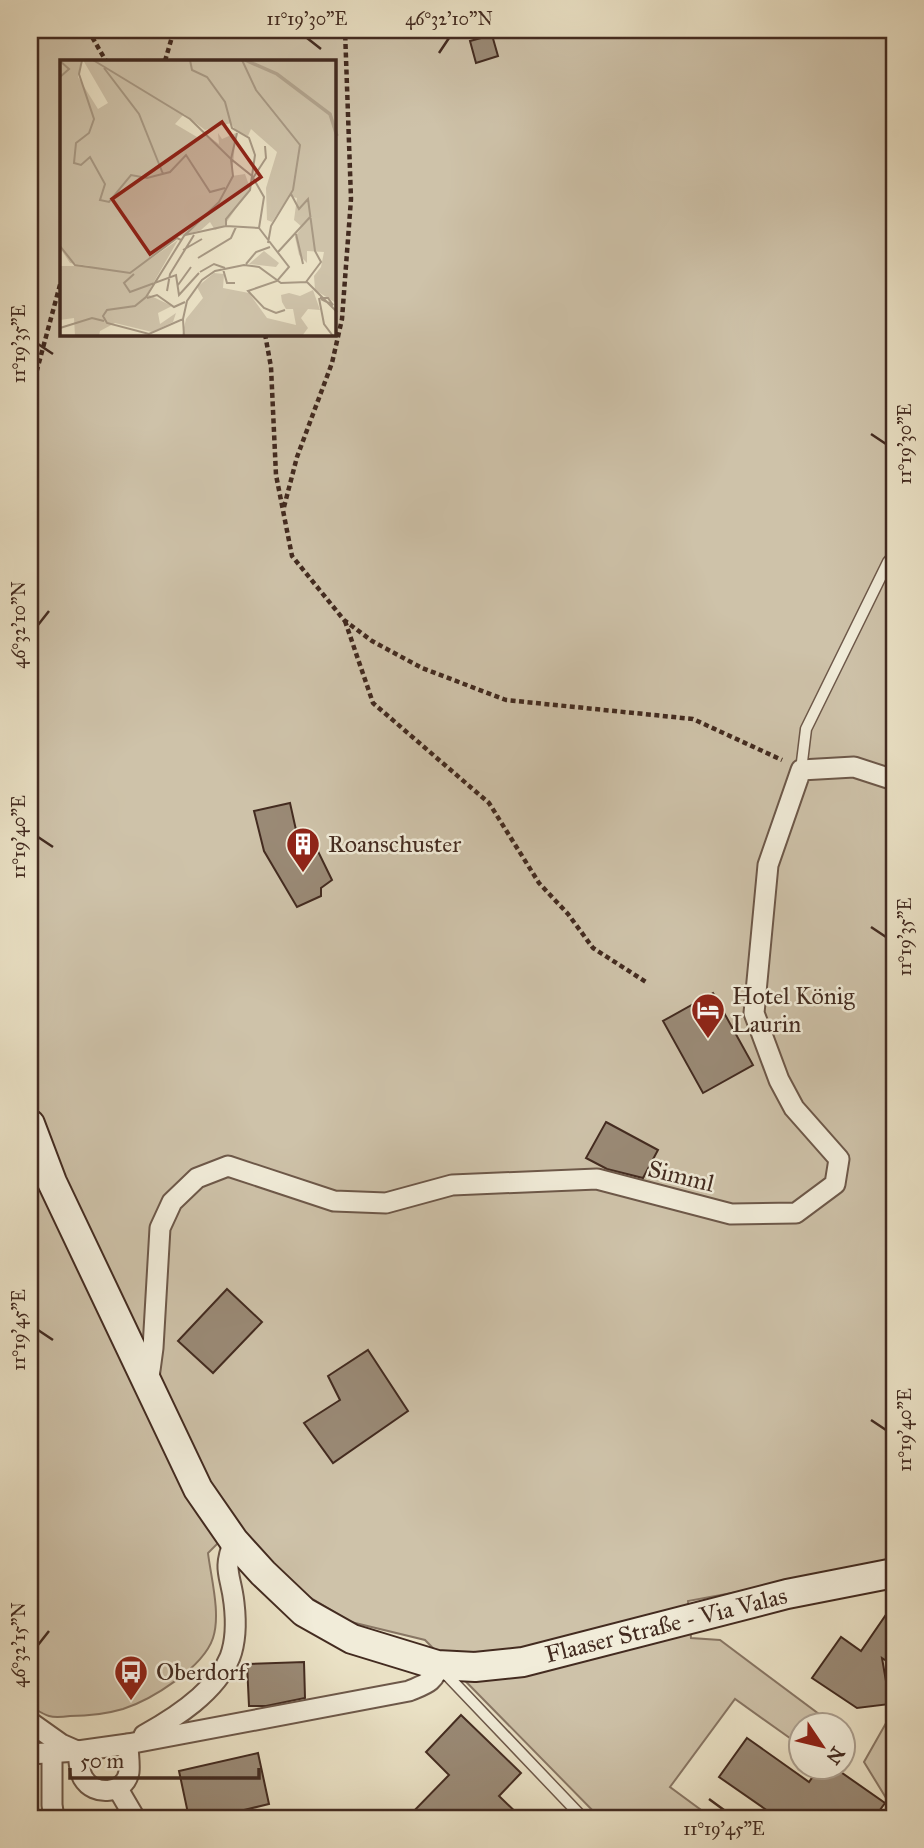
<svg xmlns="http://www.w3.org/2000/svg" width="924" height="1848" font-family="'IM FELL Great Primer',serif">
  <rect width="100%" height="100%" fill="#eae1c5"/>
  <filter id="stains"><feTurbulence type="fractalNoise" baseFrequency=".00286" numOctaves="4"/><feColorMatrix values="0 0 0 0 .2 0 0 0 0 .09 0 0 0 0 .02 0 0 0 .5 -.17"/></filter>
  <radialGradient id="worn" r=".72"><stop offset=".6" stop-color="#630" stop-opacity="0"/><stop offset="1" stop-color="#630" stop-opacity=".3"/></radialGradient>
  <g fill="#cec2a9" stroke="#887664" stroke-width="2" fill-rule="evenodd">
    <path d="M30 30H894V1563L688 1601 691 1638 720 1640 831 1723 828 1725 802 1726 801 1746 735 1699 670 1787 712 1818H600L425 1640 351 1622 296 1589 234 1527 208 1553C211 1578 221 1614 213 1638 203 1668 151 1700 123 1709 106 1714 87 1716 70 1716 63 1717 55 1718 49 1716 42 1714 36 1709 30 1706ZM61 61H334V334H61Z"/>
    <polygon points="894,1709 894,1811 864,1762"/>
  </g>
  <g fill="#9a8a76" stroke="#432b20" stroke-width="2">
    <polygon points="492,35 498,56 476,63 470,41"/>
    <polygon points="290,803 300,848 312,839 332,880 321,888 321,896 297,907 264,851 254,811"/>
    <polygon points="713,993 753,1065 703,1093 663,1021"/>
    <polygon points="606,1122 658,1150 643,1178 607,1169 586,1158"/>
    <polygon points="227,1289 262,1322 213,1373 178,1341"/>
    <polygon points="368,1350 408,1411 333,1463 304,1423 340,1400 328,1376"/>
    <polygon points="894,1603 894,1666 882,1658 890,1704 857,1708 812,1678 841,1637 861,1651"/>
    <polygon points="304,1662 305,1698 266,1706 249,1706 247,1664"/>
    <polygon points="461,1715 521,1773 499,1796 522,1818 407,1818 449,1775 426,1752"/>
    <polygon points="747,1738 809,1782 819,1768 835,1768 885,1803 874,1818 778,1818 719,1777"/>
    <polygon points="258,1753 269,1804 244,1810 246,1818 189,1818 179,1771"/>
  </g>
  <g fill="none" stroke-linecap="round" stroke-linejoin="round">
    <g stroke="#6d5849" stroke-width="13">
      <g id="lane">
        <polyline points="801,770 806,729 888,562 894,555"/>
        <polyline points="442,1670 583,1818"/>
      </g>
    </g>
    <g stroke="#6d5849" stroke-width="23">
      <g id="street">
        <polyline points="148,1385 153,1348 160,1228 172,1202 197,1178 228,1166 334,1201 386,1203 452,1185 597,1179 731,1214 796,1213 835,1184 839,1159 794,1108 779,1080 754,1013 768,865 801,770 854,767 894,780"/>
        <polyline points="30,1722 61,1744 77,1751"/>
        <path d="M144 1735C175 1718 216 1692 230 1657 236 1641 236 1620 234 1603 231 1574 222 1572 234 1541"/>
        <path d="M78 1751C79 1760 79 1771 83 1778 94 1797 125 1794 129 1772 130 1763 128 1753 128 1744"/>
        <polyline points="52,1753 52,1805 54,1818"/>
        <path d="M30 1754 78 1751 128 1744 409 1691C423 1685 437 1682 437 1665"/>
        <polyline points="118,1789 135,1818"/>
      </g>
    </g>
    <g stroke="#432b20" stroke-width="32">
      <polyline id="secondary" points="30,1124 52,1182 198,1489 234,1541 263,1573 304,1612 352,1639 437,1665 475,1667 523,1662 787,1594 894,1573"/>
    </g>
    <g stroke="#432b20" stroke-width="4.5" stroke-dasharray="5 3.5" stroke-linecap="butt">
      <polyline points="42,30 46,33 55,32 55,30"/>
      <polyline points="88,30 106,61"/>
      <polyline points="165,61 174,30"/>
      <polyline points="265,334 271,367 276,475 292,556 344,620 372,641 422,668 506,700 693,719 782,760"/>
      <polyline points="30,396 61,281"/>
      <polyline points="284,507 297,457 332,363 342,319 351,199 345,30"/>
      <polyline points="345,621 373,703 489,803 539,883 568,914 593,948 646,982"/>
    </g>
    <use href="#lane" stroke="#f1ecd9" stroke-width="10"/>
    <use href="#street" stroke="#f1ecd9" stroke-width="19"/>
    <use href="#secondary" stroke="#f1ecd9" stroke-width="28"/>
  </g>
  <path fill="none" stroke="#432b20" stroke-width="2.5" d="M307 38 321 49M439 53 449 38M38 344 53 354M871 434 886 444M38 625 49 611M38 837 53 847M871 927 886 937M38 1330 53 1340M871 1420 886 1430M38 1645 49 1631M709 1799 724 1810"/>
  <defs>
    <g id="building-pin" transform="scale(1.75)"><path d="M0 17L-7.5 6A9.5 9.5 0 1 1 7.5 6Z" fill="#8f2418" stroke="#f1ecd9"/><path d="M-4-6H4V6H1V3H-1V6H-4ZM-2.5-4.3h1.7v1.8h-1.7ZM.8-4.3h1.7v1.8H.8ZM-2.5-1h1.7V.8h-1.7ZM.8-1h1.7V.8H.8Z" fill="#fff"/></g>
    <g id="hotel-pin" transform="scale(1.75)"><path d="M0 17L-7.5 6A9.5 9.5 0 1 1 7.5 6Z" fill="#8f2418" stroke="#f1ecd9"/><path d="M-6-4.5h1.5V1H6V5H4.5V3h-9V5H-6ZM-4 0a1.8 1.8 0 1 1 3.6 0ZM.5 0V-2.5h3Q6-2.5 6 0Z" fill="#fff"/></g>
    <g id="bus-pin" transform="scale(1.75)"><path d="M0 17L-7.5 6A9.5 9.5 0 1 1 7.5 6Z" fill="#8f2418" stroke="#f1ecd9"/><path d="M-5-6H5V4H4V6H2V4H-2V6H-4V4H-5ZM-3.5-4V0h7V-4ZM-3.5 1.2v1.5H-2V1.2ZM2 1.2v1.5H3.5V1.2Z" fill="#fff"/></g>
  </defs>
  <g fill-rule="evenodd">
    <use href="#building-pin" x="303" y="844"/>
    <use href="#hotel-pin" x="708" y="1010"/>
    <use href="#bus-pin" x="131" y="1672"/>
  </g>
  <g text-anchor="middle" stroke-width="5" stroke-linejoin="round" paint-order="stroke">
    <g font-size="24" fill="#432b20" stroke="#f1ecd9" text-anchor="start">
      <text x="328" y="852">Roanschuster</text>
      <text x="732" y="1004">Hotel König<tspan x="732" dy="28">Laurin</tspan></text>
      <text x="156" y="1680">Oberdorf</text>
    </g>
    <g font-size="24" fill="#432b20" stroke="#f1ecd9">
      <text transform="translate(681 1176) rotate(14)" y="8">Simml</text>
      <text transform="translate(666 1625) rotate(-14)" y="8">Flaaser Straße - Via Valas</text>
    </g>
  </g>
  <g transform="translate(60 60)">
    <rect width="276" height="276" fill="#eae1c5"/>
    <path d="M0 0H21L18 17 38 49 48 43 23 0H276V243L255 230 254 216 261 207 264 192 247 191V203L239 195 235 177 242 167 234 160 237 138 229 136 212 162 207 160 206 128 217 92 191 69 188 76 176 71 171 63 145 70 124 54 115 64 137 77 144 73 159 84 158 73 162 79 176 73 172 116 185 114 190 128 164 166 155 170 150 162 141 170 117 177 83 204 118 180 87 234 112 246 98 253 100 264 116 253 113 262 92 272 55 263 40 271 39 276H15L14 258 0 260V206H30L10 203 2 191 0 195ZM204 191 219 203 216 207 189 204ZM154 213 164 214 163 228 189 233 207 258 236 265 233 249H226L222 242 221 235 229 233 240 236 253 230 260 250 248 249 241 258 248 268 242 276H122L126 259 143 238 137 227Z" fill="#cec2a9"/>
    <path fill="none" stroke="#b1a38d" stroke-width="3.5" d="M185 0 217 14 270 54 277 76"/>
    <path fill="none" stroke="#a79883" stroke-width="2" d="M22 0 19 14 34 59 29 73 16 83 14 103 21 105 30 97 45 124 40 140 49 142 71 115 87 118 110 112 126 95 150 132 165 128M33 0 130 59 171 99 173 116 159 142 124 176 86 237 75 246 47 250 43 256 47 263 89 274 123 259 124 276M130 0 132 10 147 17 165 42 172 68 189 78 195 95 190 130 166 159V166M182 0 196 30 240 85 233 130 211 166 208 183M0 1 9 9 0 17M44 8 79 54 103 114M177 73 171 99 192 116 204 137 199 168M193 118 206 98 205 86M231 134 239 149 248 139 255 191 261 202 246 222M199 168 229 207 217 221 188 231 204 248 216 253 225 250M236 174 243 204M125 175 166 166 199 168M0 186 15 205 70 213 117 178 121 180M123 190 142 179M218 192 251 156M138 198 171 178 176 167M186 204 196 192 210 187M163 209 167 223H175M140 212 154 204 165 208M74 214 64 223 70 232 116 215 119 235 139 213M118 225 131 207M107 231 110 214 134 175M87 238 97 235 114 247 125 242M259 238 264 264 273 276M260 238H268L273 245 261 239M123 259 127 241 142 220 155 211 184 205 199 207 221 223 247 222 277 252M0 268 32 258 44 261"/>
    <path fill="#8f2418" fill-opacity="0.15" stroke="#8f2418" stroke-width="3.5" d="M162 62 201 117 90 194 52 139Z"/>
    <rect width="276" height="276" fill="none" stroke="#432b20" stroke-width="3.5"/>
  </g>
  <rect width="924" height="1848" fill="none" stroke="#eae1c5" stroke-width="77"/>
  <g transform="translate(822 1746) rotate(125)"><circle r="33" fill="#f1ecd9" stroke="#ab9f8f" stroke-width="2"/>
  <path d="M0-5L12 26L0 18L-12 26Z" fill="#8f2418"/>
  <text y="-10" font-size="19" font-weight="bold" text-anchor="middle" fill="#432b20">N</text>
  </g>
  <path d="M70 1768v10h189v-10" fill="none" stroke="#432b20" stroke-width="3.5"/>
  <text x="80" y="1768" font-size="21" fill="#432b20" stroke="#f1ecd9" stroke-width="5" paint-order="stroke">50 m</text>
  <rect x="38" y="38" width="848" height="1772" fill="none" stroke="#432b20" stroke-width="2.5"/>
  <g font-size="18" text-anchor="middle" fill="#432b20">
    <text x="307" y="25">11°19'30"E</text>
    <text x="449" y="25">46°32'10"N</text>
    <text transform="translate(19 344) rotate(-90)" y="6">11°19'35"E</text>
    <text transform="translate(905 444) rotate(-90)" y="6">11°19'30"E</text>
    <text transform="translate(19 625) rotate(-90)" y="6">46°32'10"N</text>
    <text transform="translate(19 837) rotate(-90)" y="6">11°19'40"E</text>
    <text transform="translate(905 937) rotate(-90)" y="6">11°19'35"E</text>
    <text transform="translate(19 1330) rotate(-90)" y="6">11°19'45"E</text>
    <text transform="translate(905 1430) rotate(-90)" y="6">11°19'40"E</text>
    <text transform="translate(19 1645) rotate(-90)" y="6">46°32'15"N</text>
    <text x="724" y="1835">11°19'45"E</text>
  </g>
  <rect width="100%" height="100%" filter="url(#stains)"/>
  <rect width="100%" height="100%" fill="url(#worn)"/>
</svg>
